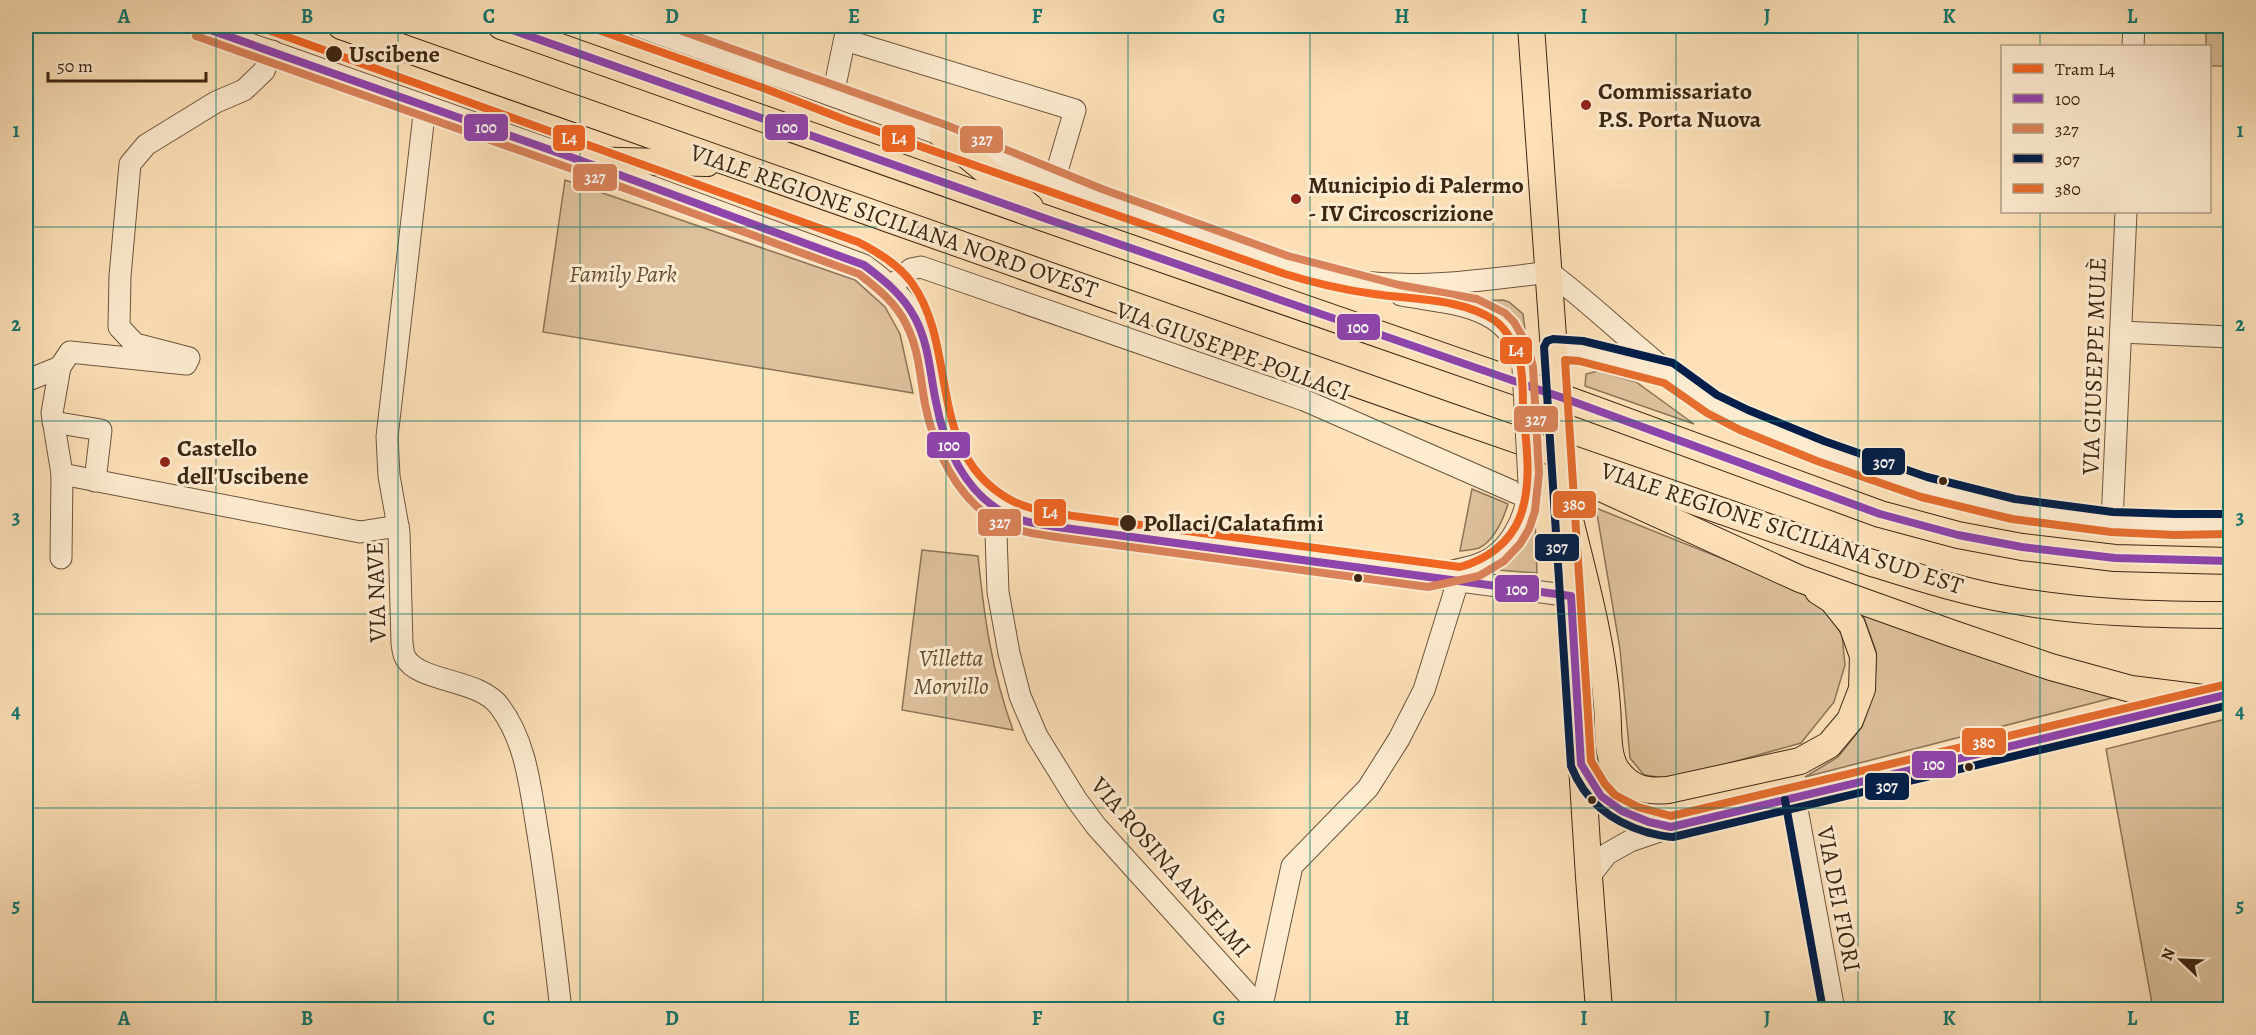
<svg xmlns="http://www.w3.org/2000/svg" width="2256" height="1035" font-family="Alegreya,serif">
  <rect width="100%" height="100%" fill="#fee1b8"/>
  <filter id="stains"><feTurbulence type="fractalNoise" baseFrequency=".00333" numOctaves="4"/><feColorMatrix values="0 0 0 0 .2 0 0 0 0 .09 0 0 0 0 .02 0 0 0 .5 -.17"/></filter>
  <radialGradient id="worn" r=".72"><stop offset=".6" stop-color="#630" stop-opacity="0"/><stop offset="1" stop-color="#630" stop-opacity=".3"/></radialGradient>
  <g fill="#ddc19c" stroke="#8d7457" stroke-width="1.5">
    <polygon points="2206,26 2230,26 2230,66 2210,66 2210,46 2206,46"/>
    <polygon points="565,180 855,280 885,307 900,334 913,393 543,332"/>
    <polygon points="1503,300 1509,302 1523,314 1527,346 1476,301"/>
    <polygon points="1598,371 1636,382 1694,424 1585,386 1586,374"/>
    <path d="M1472 489 1508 504C1503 520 1495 540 1479 548 1473 550 1465 550 1460 551Z"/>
    <polygon points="1596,508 1783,583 1825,606 1842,635 1845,665 1834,702 1801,743 1672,779 1644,775 1630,758 1620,649"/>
    <path d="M1535 519 1537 573 1497 570C1518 553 1526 545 1535 519Z"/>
    <path d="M922 550 978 556C984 616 992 673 1013 730L902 710Z"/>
    <polygon points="1863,615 2056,682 2120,696 1805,777 1838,757 1862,727 1875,690 1876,651"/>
    <polygon points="2230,718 2230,1009 2153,1009 2106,749"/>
  </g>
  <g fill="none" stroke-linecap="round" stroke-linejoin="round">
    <g stroke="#6d553c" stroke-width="23">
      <g id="minor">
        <path d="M199 26 579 160 864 265C888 283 909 300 920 329 931 355 931 385 938 413 947 450 968 495 1004 513 1020 521 1039 524 1057 527L1571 596"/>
        <path d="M638 26 942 135 1098 199 1307 273C1391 293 1466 283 1549 272 1604 313 1653 366 1711 403 1738 421 1772 432 1802 444 1900 484 2006 513 2113 522 2152 526 2191 525 2230 524"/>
        <polyline points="845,40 1075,110 1054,181"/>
        <polyline points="2133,46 2134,26"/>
        <polyline points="272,51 264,71 244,90 216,102 146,145 130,164 120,276 119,327 135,344 189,358 186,364 70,352 60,367 52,413 62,474 360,532 398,526"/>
        <polyline points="833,95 847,28"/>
        <path d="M425 106 387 437 389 476 399 532 402 644C403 648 403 654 405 657 418 683 480 678 500 707 526 742 530 786 537 828 547 888 554 949 561 1010"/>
        <polyline points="892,286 911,269 921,267 1304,400 1528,498"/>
        <path d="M1401 295C1451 304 1515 304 1523 368"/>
        <polyline points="2121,332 2230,337"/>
        <polyline points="1554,349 1581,351 1666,372"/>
        <polyline points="26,381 60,367"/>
        <polyline points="53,422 101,430 95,481"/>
        <polyline points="1004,513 996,534 998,592 1009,653 1020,696 1037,736 1076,799 1096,826 1262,1010"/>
        <polyline points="2112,522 2126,212"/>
        <polyline points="61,558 62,474"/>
        <path d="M1438 574C1451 571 1466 569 1479 564 1509 554 1527 517 1529 486"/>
        <path d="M1582 765C1588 775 1594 789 1602 797 1620 814 1647 822 1671 827"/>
        <polyline points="1795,798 1834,1010"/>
        <polyline points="1589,877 1607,854 1630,841 1671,827 2230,694"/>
        <polyline points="1261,1010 1292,866 1368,788 1399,739 1424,690 1458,581"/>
      </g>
    </g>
    <g stroke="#3d2612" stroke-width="28">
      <g id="major">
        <path d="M341 26 1448 416 1869 562C1915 576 1963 592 2011 600 2082 613 2158 615 2230 615"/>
        <polyline points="501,26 1044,218 1566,399 1880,514 1958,535 2022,547 2115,558 2230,561"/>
        <polyline points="1531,26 1556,379"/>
        <polyline points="942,135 1030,207"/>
        <polyline points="579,160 707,163"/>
        <polyline points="1570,474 1800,579 1951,633 2051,667 2131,689 2211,699"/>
        <path d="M1564 495C1580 564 1602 635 1607 706 1609 725 1606 753 1616 769 1630 789 1646 792 1668 790L1800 761 1829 745 1850 720 1862 689 1863 656 1852 625 1832 600 1818 591"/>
        <polyline points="1570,573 1589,877 1599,1010"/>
      </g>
    </g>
    <use href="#minor" stroke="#feecd1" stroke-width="21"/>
    <use href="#major" stroke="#fee1b8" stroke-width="26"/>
    <g stroke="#6d553c" stroke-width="23" stroke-linecap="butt">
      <polyline id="minor-bridge" points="1523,368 1529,483"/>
    </g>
    <g stroke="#3d2612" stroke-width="28" stroke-linecap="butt">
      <polyline id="major-bridge" points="1556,379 1564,495"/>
    </g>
    <use href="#minor-bridge" stroke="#feecd1" stroke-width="21"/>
    <use href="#major-bridge" stroke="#fee1b8" stroke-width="26"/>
    <g stroke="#feecd1" stroke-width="12">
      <g id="bus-1">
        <path d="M199 26 579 160 864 265C884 280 903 295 915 318 929 344 930 374 936 402 944 445 964 491 1004 513 1020 522 1039 524 1057 527L1571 596 1581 764 1601 796 1622 811 1649 822 1671 827 2230 694"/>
        <polyline points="501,26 1044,218 1566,399 1880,514 1958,535 2022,547 2115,558 2230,561"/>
      </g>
    </g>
    <g stroke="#feecd1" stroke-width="12">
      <path id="bus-2" d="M196 36 575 170 859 274C877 288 896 303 906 324 919 349 920 377 925 404 934 449 956 498 998 522 1015 531 1036 534 1056 537L1428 587 1479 576 1504 561 1520 544 1529 529 1535 511 1539 473 1533 367 1528 346 1514 322 1505 313 1477 299 1399 285 1288 256 1102 189 946 125 668 26"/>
    </g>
    <g stroke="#feecd1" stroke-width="12">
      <g id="bus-3">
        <path d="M2230 514H2175L2113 512 2015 499 1927 477 1824 441 1748 410 1717 395 1673 363 1583 341 1553 339 1547 341 1544 347 1571 766C1585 801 1610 821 1646 832 1655 834 1664 837 1673 837L2230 705"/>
        <polyline points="1785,800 1823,1010"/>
      </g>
    </g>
    <g stroke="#feecd1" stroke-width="12">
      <polyline id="bus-4" points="2228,684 1671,816 1638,807 1615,795 1605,784 1591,761 1565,360 1579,361 1664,383 1707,413 1740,430 1817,461 1921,497 2012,519 2111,532 2175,535 2230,534"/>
    </g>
    <use href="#bus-1" stroke="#8e44ad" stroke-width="8"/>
    <use href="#bus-2" stroke="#da8259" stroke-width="8"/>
    <use href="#bus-3" stroke="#001e49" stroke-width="8"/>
    <use href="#bus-4" stroke="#e56d2e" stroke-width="8"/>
    <g stroke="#feecd1" stroke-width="12">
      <path id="tram-1" d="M257 26 858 242C878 252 899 265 912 283 959 350 926 450 1007 498 1027 510 1051 512 1073 516L1460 567C1486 560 1510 543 1520 517 1533 482 1526 443 1523 408 1523 393 1523 377 1520 362 1516 347 1507 329 1494 320 1460 298 1413 300 1374 294 1344 290 1314 283 1285 274L848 121 766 89 587 26"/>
    </g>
    <use href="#tram-1" stroke="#f26522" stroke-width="8"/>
  </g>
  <path fill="none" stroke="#0f766e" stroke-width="1.5" stroke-opacity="0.55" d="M216 26V1010M398 26V1010M580 26V1010M763 26V1010M946 26V1010M1128 26V1010M1310 26V1010M1493 26V1010M1676 26V1010M1858 26V1010M2040 26V46M2040 212V1010M26 227H2230M26 421H2230M26 614H2230M26 808H2230"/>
  <g fill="#3d2612" stroke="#feecd1" stroke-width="2">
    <circle cx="334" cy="54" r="9"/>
    <circle cx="1943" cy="481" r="5"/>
    <circle cx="1128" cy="523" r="9"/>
    <circle cx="1358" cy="578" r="5"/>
    <circle cx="1969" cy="767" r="5"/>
    <circle cx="1592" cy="800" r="5"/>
  </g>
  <g fill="#8f2418" stroke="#feecd1" stroke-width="2">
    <circle cx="1586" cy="105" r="6"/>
    <circle cx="1296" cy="199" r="6"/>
    <circle cx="165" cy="462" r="6"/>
  </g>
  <g text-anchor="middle" stroke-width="6" stroke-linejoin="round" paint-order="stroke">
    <g font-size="24" font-weight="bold" fill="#3d2612" stroke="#feecd1" text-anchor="start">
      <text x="349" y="62">Uscibene</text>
      <text x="1143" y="531">Pollaci/Calatafimi</text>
    </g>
    <g font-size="24" font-weight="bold" fill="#3d2612" stroke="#feecd1" text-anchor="start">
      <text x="1598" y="99">Commissariato<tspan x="1598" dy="28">P.S. Porta Nuova</tspan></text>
      <text x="1308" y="193">Municipio di Palermo<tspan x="1308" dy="28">- IV Circoscrizione</tspan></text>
      <text x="177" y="456">Castello<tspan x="177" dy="28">dell'Uscibene</tspan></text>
    </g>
    <g font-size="24" fill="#3d2612" stroke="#feecd1">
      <text transform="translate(894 221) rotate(19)" y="8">VIALE REGIONE SICILIANA NORD OVEST</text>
      <text transform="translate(1233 351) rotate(20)" y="8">VIA GIUSEPPE POLLACI</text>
      <text transform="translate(2094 366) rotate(-88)" y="8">VIA GIUSEPPE MULÈ</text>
      <text transform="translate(1782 528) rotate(18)" y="8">VIALE REGIONE SICILIANA SUD EST</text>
      <text transform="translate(376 592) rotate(-92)" y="8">VIA NAVE</text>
      <text transform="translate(1171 867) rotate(49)" y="8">VIA ROSINA ANSELMI</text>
      <text transform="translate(1839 899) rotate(79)" y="8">VIA DEI FIORI</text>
    </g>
    <g font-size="24" font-style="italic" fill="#654d34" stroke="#feecd1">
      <text x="623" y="282">Family Park</text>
      <text x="951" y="666">Villetta<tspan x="951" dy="28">Morvillo</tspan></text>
    </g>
  </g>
  <g stroke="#feecd1" stroke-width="2">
    <rect x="764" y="113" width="45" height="28" rx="6" fill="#8e44ad"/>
    <rect x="463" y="113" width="46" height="29" rx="6" fill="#8e44ad"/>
    <rect x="552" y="124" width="34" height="28" rx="6" fill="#f26522"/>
    <rect x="881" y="124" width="35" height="29" rx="6" fill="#f26522"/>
    <rect x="959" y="125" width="45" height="29" rx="6" fill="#da8259"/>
    <rect x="572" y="163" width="46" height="29" rx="6" fill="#da8259"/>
    <rect x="1336" y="313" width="45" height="28" rx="6" fill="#8e44ad"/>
    <rect x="1499" y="336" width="34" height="29" rx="6" fill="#f26522"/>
    <rect x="1513" y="405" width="46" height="28" rx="6" fill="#da8259"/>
    <rect x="926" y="431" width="45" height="28" rx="6" fill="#8e44ad"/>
    <rect x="1861" y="447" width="45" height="29" rx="6" fill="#001e49"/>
    <rect x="1552" y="490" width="45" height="29" rx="6" fill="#e56d2e"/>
    <rect x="1033" y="498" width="34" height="29" rx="6" fill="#f26522"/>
    <rect x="977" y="508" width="45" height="29" rx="6" fill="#da8259"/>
    <rect x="1534" y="533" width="46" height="29" rx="6" fill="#001e49"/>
    <rect x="1494" y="574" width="46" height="29" rx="6" fill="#8e44ad"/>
    <rect x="1961" y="727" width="46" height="29" rx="6" fill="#e56d2e"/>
    <rect x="1911" y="750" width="46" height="29" rx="6" fill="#8e44ad"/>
    <rect x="1864" y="772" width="46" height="29" rx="6" fill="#001e49"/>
  </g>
  <g font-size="16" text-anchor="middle" font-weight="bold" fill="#fff">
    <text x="787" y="133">100</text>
    <text x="486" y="133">100</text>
    <text x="569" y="144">L4</text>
    <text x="899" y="144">L4</text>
    <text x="982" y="145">327</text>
    <text x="595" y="183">327</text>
    <text x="1358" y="333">100</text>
    <text x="1516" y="356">L4</text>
    <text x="1536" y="425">327</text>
    <text x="949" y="451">100</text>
    <text x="1884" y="468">307</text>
    <text x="1574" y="510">380</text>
    <text x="1050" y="518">L4</text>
    <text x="1000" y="528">327</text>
    <text x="1557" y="553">307</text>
    <text x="1517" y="595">100</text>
    <text x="1984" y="748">380</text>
    <text x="1934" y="770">100</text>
    <text x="1887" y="792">307</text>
  </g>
  <rect width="2256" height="1035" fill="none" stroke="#fee1b8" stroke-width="66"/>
  <rect x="2001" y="45" width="210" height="168" fill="#feecd1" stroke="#b19d85" stroke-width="1.5"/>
  <rect x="2013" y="64" width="30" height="9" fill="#f26522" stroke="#b19d85" stroke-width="1.5"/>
  <text x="2055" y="75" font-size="18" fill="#3d2612">Tram L4</text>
  <rect x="2013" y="94" width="30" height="9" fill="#8e44ad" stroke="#b19d85" stroke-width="1.5"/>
  <text x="2055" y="105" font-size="18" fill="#3d2612">100</text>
  <rect x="2013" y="124" width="30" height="9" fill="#da8259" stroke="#b19d85" stroke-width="1.5"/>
  <text x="2055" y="135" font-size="18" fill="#3d2612">327</text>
  <rect x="2013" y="154" width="30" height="9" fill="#001e49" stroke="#b19d85" stroke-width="1.5"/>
  <text x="2055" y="165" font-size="18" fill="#3d2612">307</text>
  <rect x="2013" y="184" width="30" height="9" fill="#e56d2e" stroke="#b19d85" stroke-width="1.5"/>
  <text x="2055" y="195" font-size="18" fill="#3d2612">380</text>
  <g transform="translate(2181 960) rotate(293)" stroke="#feecd1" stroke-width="4.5" paint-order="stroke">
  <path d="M0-4.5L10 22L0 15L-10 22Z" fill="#3d2612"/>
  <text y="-9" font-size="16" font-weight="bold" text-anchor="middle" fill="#3d2612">N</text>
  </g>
  <path d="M48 72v9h158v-9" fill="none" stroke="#3d2612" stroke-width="3"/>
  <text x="57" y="72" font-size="18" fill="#3d2612" stroke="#feecd1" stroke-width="4.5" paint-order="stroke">50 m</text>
  <rect x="33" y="33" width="2190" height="969" fill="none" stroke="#0f766e" stroke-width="2"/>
  <g font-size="20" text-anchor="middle" font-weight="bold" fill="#0f766e">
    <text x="124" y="23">A</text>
    <text x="307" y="23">B</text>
    <text x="489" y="23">C</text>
    <text x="672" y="23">D</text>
    <text x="854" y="23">E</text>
    <text x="1037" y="23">F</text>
    <text x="1219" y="23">G</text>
    <text x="1402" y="23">H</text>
    <text x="1584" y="23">I</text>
    <text x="1767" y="23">J</text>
    <text x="1949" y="23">K</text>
    <text x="2132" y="23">L</text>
    <text x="16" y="137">1</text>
    <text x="2240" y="137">1</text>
    <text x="16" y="331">2</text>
    <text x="2240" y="331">2</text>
    <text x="16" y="524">3</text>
    <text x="2240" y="524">3</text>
    <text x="16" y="718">4</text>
    <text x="2240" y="718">4</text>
    <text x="16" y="912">5</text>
    <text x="2240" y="912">5</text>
    <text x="124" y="1025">A</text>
    <text x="307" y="1025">B</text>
    <text x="489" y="1025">C</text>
    <text x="672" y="1025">D</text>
    <text x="854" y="1025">E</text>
    <text x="1037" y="1025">F</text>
    <text x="1219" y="1025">G</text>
    <text x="1402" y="1025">H</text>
    <text x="1584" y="1025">I</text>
    <text x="1767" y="1025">J</text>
    <text x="1949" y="1025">K</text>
    <text x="2132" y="1025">L</text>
  </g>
  <rect width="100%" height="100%" filter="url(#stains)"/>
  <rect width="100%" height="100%" fill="url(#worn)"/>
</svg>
